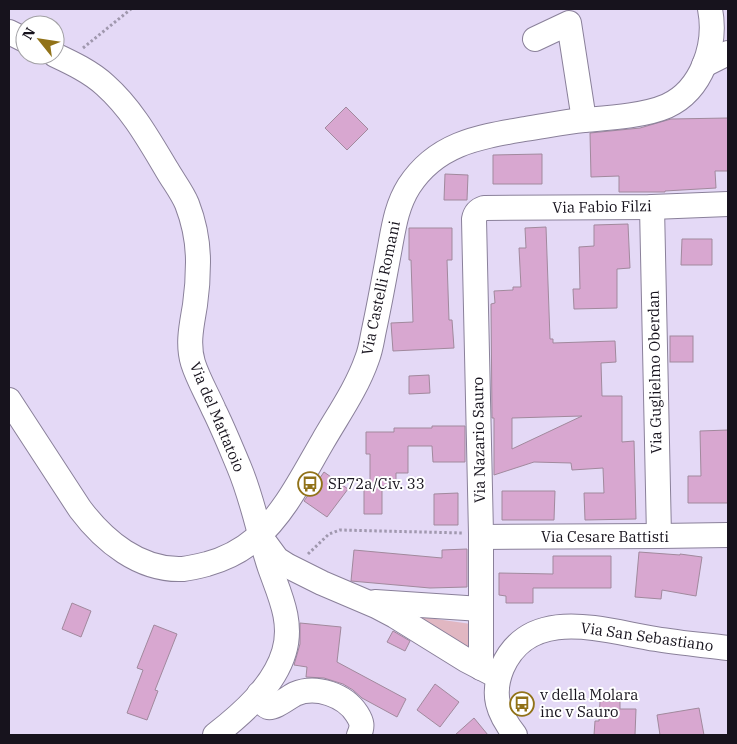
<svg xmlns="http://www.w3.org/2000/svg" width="737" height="744" font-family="'IBM Plex Serif',serif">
  <rect width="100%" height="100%" fill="#e4d9f6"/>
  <polygon fill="#e1b7c2" points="408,615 471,624 470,649"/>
  <g fill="#d8a7d0" stroke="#a1899d" fill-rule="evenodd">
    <polygon points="346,107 368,129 347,150 325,128"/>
    <polygon points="728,118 728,171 715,171 716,188 665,191 665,192 619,192 619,176 591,177 590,133 640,128 671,119"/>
    <polygon points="542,154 542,184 493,184 493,155"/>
    <polygon points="445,174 468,175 467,200 444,200"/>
    <polygon points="628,224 630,268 617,269 617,308 574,309 573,289 580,289 579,247 594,246 594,225"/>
    <path d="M546 227 550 339H553V343L615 341 616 362 601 363 602 396H622V442L634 441 636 519 585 520 584 493H604L603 468 572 470 571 463 534 462 494 475V418H492L491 304 495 303 494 291 513 290V287H521L519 248H526L525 228ZM582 416 512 449V418Z"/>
    <polygon points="409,228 452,228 452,260 447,260 449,320 452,320 454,348 393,351 391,323 413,322 411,260 409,260"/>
    <polygon points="682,239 712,239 712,265 681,265"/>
    <rect x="670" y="336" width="23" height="26"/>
    <polygon points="429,375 430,393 409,394 409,376"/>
    <polygon points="432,426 465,426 465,462 433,462 432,446 408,446 408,473 396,473 396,486 382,486 382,514 364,514 364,482 370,482 370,454 366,454 366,432 394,432 394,428 432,428"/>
    <polygon points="728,430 728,503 688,503 688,476 701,476 700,431"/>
    <polygon points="324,472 348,489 327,517 304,501"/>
    <polygon points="502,491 555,491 554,520 502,520"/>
    <polygon points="458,493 458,525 434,525 434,494"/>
    <polygon points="467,549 467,587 430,588 351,581 354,550 442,558 442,550"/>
    <polygon points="639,552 680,555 680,554 702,557 696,596 662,590 661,599 635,597"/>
    <polygon points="553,556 611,556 611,588 533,588 533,603 506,603 506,596 499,595 499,573 553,574"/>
    <polygon points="72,603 91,611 81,637 62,629"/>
    <polygon points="300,623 341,627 337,662 406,699 397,717 362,698 353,690 343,684 324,678 306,677 307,667 294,665 300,644"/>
    <polygon points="154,625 177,634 155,690 158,691 147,720 127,713 143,670 137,668"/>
    <polygon points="393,631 410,641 405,651 387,642"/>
    <polygon points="435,684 459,702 440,727 417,710"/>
    <polygon points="600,701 620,701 620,709 636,709 635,735 594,735 595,721 599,721"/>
    <polygon points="699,708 704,735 660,735 657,715"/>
    <polygon points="474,718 488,735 455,735"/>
  </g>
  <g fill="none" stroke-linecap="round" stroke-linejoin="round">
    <g stroke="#8a809a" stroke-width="26">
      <g id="minor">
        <polyline points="9,32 25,40"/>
        <polyline points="535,39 569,23 584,120"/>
        <path d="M55 55C72 63 91 72 105 85 132 109 149 140 167 170 174 182 182 192 187 204 194 222 198 242 198 262 198 276 197 291 195 305 192 324 187 343 193 363 198 379 207 394 214 410 223 428 231 448 239 467 253 500 259 535 270 568 280 596 293 622 284 652 274 686 242 714 215 735"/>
        <polyline points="704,65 728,53"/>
        <polyline points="652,207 659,536"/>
        <path d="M9 400 80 509C104 541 140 571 183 569 191 568 199 566 207 564 225 559 241 551 255 539 285 513 303 475 323 441 338 415 357 388 367 359 371 349 372 339 374 330 380 302 385 274 390 247 394 225 397 205 409 186 437 143 479 137 525 129 545 126 564 122 584 120 608 118 644 116 667 106 702 90 717 45 710 9"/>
        <polyline points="481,537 659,536 728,535"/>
        <polyline points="266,544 277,559 288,566 322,583 376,606 395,616 466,660 493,674"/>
        <polyline points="375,602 481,609"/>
        <path d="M481 668V534L474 219C475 214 478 210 484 208L652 207 728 204"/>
        <path d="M259 694C261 699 263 705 268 707 274 709 289 697 295 694 316 685 345 695 357 714 362 722 363 726 359 735"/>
        <path d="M515 735C498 713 491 695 502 668 530 604 604 631 656 639 680 643 704 645 728 648"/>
      </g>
    </g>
    <g stroke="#a098ae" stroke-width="3" stroke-dasharray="2.5 2.5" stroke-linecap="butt">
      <polyline points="83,48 131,9"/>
      <polyline points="308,554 329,534 340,530 463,533"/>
    </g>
    <use href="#minor" stroke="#fff" stroke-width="24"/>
  </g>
  <defs>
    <g id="bus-ring" transform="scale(1.25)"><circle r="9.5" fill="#fff" stroke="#917218" stroke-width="1.5"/><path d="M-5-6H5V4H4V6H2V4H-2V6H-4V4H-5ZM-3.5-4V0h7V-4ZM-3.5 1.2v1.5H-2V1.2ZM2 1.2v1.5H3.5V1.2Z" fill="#917218"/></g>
  </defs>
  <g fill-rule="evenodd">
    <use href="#bus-ring" x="310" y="484"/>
    <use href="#bus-ring" x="522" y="704"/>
  </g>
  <g text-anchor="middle" stroke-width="4" stroke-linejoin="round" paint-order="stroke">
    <g font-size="15" fill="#17131d" stroke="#fff">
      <text transform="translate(602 207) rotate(-1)" y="5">Via Fabio Filzi</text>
      <text transform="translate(381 288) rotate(-78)" y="5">Via Castelli Romani</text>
      <text transform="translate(655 372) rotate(-91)" y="5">Via Guglielmo Oberdan</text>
      <text transform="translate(217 417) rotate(67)" y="5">Via del Mattatoio</text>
      <text transform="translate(479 440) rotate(-91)" y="5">Via Nazario Sauro</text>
      <text x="605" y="542">Via Cesare Battisti</text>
      <text transform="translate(647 637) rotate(8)" y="5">Via San Sebastiano</text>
    </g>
    <g font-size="15" fill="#17131d" stroke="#fff" text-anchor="start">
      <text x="328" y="489">SP72a/Civ. 33</text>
      <text x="540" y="700">v della Molara<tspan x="540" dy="17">inc v Sauro</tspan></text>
    </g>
  </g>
  <rect width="737" height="744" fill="none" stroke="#17131d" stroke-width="20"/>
  <g transform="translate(40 40) rotate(300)"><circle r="24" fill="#ffffff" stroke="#a2a1a5"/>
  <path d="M0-4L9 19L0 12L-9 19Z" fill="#917218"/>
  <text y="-8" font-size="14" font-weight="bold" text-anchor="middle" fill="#17131d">N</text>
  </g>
</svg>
